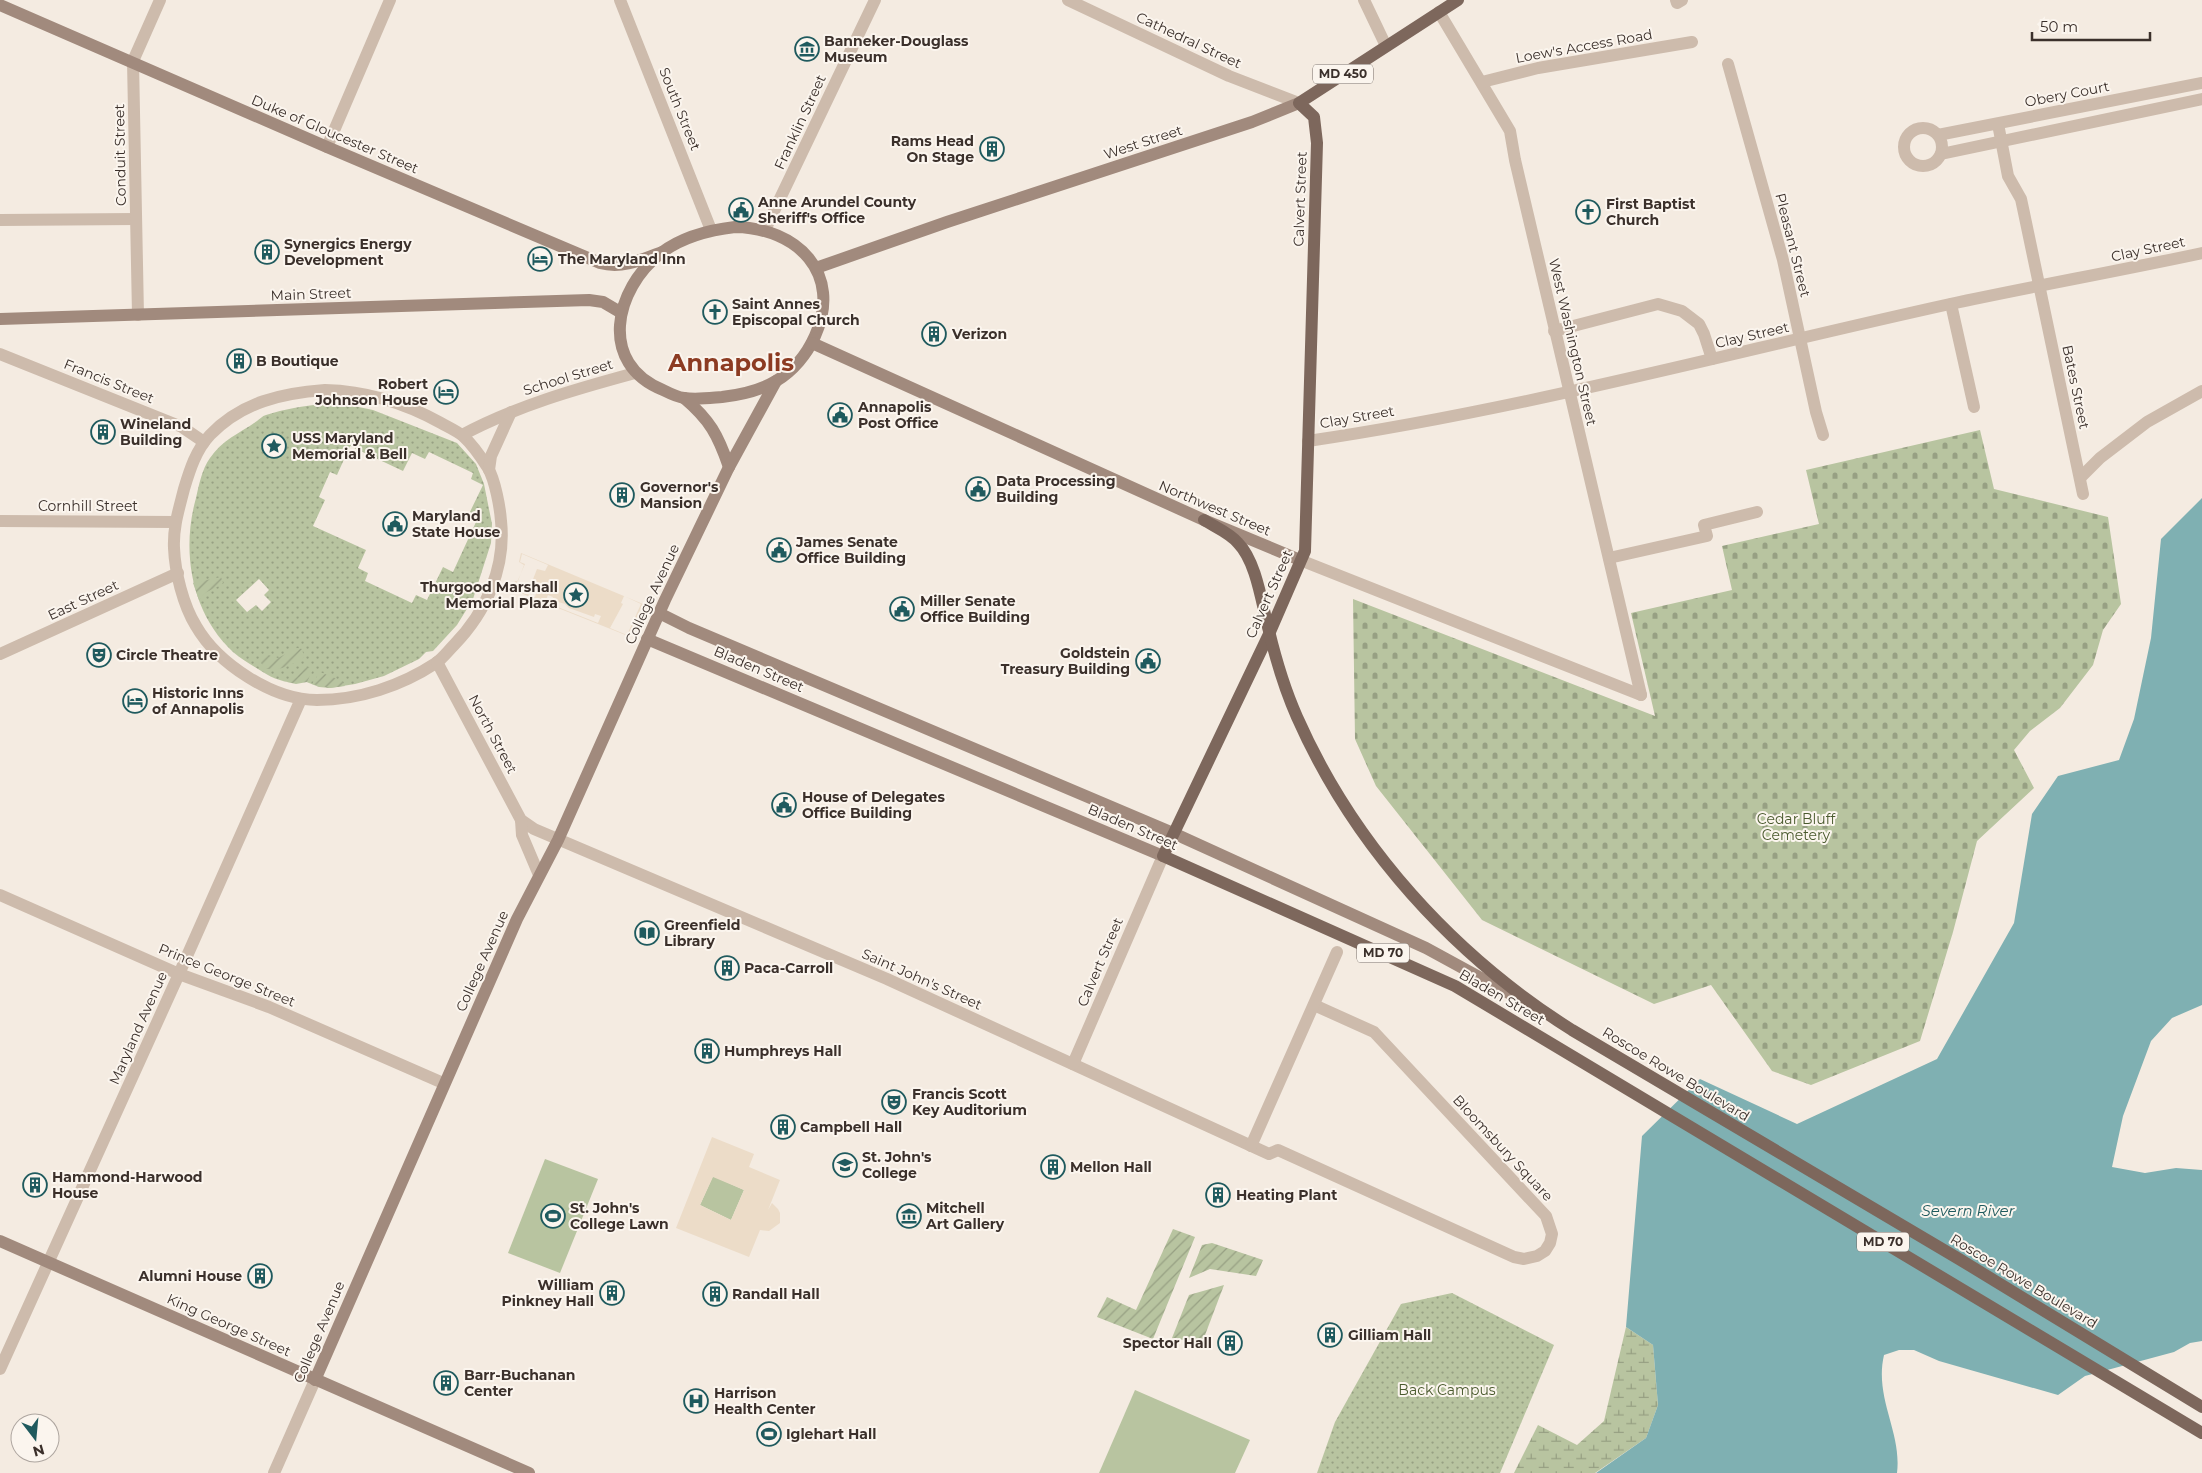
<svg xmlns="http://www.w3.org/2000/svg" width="2202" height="1473" font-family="Montserrat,sans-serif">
  <defs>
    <pattern id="wetland-marsh" width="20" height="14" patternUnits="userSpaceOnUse" patternTransform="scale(1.25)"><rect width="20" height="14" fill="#b8c4a0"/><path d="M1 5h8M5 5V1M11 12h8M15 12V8" fill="none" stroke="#97a083"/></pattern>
    <pattern id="cemetery-stones" width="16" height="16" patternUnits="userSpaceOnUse" patternTransform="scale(1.25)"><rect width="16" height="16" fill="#b8c4a0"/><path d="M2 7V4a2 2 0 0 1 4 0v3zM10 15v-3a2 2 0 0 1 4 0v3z" fill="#97a083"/></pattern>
    <pattern id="park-dots" width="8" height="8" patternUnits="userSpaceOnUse" patternTransform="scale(1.25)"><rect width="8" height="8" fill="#b8c4a0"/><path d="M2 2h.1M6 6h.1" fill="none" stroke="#97a083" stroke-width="1.8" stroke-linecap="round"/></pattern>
    <pattern id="garden-furrows" width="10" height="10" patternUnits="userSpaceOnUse" patternTransform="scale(1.25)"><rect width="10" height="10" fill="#b8c4a0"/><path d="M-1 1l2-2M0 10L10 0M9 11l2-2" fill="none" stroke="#97a083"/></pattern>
  </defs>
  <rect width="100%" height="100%" fill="#f4ebe1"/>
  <g fill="#b8c4a0">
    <polygon points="545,1159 598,1179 560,1273 508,1253"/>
    <polygon points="713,1176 744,1190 731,1220 700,1205"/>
    <polygon points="1135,1390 1250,1440 1235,1473 1099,1473"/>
  </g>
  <polygon fill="url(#wetland-marsh)" points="1626,1327 1653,1345 1658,1405 1646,1438 1595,1473 1514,1473 1538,1425 1577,1445 1604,1421"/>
  <polygon fill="url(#cemetery-stones)" points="1980,430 1994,489 2108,517 2121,604 2103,630 2093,665 2060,708 2030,731 2014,750 2034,788 1977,841 1953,932 1920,1041 1811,1085 1772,1071 1711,985 1654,1004 1482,920 1376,786 1355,739 1353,599 1655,716 1631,613 1732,590 1722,546 1819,524 1806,470"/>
  <g fill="url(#park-dots)" fill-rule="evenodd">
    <path d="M322 404 349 405 373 410 457 443 476 464 484 484 492 524 491 543 473 599 457 625 433 651 426 652 419 659 384 676 355 684 330 688 319 687 304 681C289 686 271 678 258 669 250 664 241 659 233 652 191 613 181 551 196 498 199 485 202 469 210 458 222 440 240 433 257 421 260 419 262 416 266 415 284 409 304 406 322 404ZM350 446 403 471 412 453 425 459 429 452 473 473 471 479 483 485 467 518 476 522 453 572 443 567 427 600 416 595 412 603 365 581 368 573 358 568 366 550 313 526 325 500 319 497 330 472 337 475ZM259 579 269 590 264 595 271 602 262 611 256 605 247 612 236 600Z"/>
    <polygon points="1452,1293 1554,1345 1500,1473 1317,1473 1335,1422 1401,1304"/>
  </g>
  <g fill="url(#garden-furrows)">
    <path d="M221 577 223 583C214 590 205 590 199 600L193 583Z"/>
    <path d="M297 648 302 649 304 657C294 665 262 680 260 658L265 654 278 658Z"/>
    <polygon points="314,667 307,682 296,684 287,682 303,668"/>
    <polygon points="320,672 342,681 345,686 330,688 312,684"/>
    <polygon points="1173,1229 1195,1237 1153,1339 1097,1317 1107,1297 1136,1310"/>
    <polygon points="1212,1243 1263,1260 1256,1276 1210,1269 1189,1278 1202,1245"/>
    <polygon points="1224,1285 1202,1343 1172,1338 1189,1295"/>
  </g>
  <g fill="#ecdcc8" fill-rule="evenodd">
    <path d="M521 553 643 604 628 636 513 590 515 581H518L524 565 519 562ZM522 554 548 565 545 571 537 569 530 587 537 590 535 597 514 589 525 564 520 562ZM548 595 553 597 552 600 565 604 569 608 594 617 595 614 601 616 598 623 545 602ZM624 596 641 604 627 635 610 628 623 604 621 603Z"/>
    <path d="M712 1137 754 1154 749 1167 780 1180 768 1210 772 1203 778 1209 780 1213V1223L769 1231 760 1230 749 1257 676 1228ZM713 1177 744 1190 731 1220 700 1205Z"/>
  </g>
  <path fill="#7fb0b2" d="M2202 498V1005L2172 1018 2151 1041 2123 1116 2112 1167 2145 1173 2176 1168 2202 1170V1341L2190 1343 2174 1352 2085 1376 2058 1395 1939 1361 1914 1350H1899L1884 1355C1874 1398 1902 1432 1897 1473H1596L1646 1438 1658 1405 1653 1345 1626 1327 1642 1136 1700 1079 1797 1124 1937 1059 2014 923 2032 814 2058 776 2119 760 2134 719 2151 638 2161 539Z"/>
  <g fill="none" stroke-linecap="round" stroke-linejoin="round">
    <g stroke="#cdbbac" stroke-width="12">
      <polyline points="620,0 711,230"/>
      <polyline points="1068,0 1229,76 1299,103"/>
      <polyline points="1364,0 1386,46"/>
      <polyline points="1676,0 1677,3 1682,0"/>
      <polyline points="1439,12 1510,131 1515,160 1641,695"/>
      <polyline points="1728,64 1783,260 1816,412 1823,435"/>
      <polyline points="1482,82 1538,68 1692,42"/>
      <polyline points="1998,124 2008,176 2021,199 2024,213 2083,494"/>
      <circle cx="1923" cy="147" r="19"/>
      <polyline points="1938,135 2202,83"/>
      <polyline points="327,147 390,0"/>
      <polyline points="1941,154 2202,99"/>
      <polyline points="0,220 136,219"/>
      <polyline points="765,230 875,0"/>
      <polyline points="1951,304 1974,407"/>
      <polyline points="138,315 133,61 160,0"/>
      <polyline points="1554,331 1658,304 1682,311 1699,324 1704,334 1712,359"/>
      <polyline points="0,354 182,427 204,442"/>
      <path d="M325 390C366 391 405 403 441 423 448 427 457 431 463 436 472 444 481 457 488 468 495 480 500 507 501 521 506 568 486 612 454 645 448 651 443 658 436 663 401 686 359 700 317 700 273 700 218 664 196 626 183 605 175 572 174 548 173 527 179 509 184 489 190 469 196 450 210 435 242 402 282 393 325 390Z"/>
      <path d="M462 435C516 406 576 389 635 373"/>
      <path d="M1308 441C1525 409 1736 351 1950 304 2034 286 2118 271 2202 253"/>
      <polyline points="489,470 491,456 511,412"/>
      <polyline points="2080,478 2100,458 2147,422 2202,391"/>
      <polyline points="0,521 175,522"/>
      <polyline points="1609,558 1707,536 1704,525 1757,512"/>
      <polyline points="1300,560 1641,695"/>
      <polyline points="0,654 178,573"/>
      <polyline points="437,662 521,820 534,829 887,979 1269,1154 1278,1150 1514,1257 1524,1259 1537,1256 1545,1251 1550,1243 1552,1234 1546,1216 1374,1032 1314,1005"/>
      <polyline points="521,820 522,835 539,875"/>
      <polyline points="0,895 179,974 269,1007 443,1083"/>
      <polyline points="1073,1064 1163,856"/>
      <polyline points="1251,1146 1337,952"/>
      <polyline points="0,1369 179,974 301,699"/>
      <polyline points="274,1473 315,1380"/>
    </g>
    <g stroke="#a18a7d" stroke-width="12">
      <path d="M0 5 327 147 600 263C622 269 641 260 662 252"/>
      <path d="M735 227C797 228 843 273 815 336 807 354 793 371 776 381 761 390 739 395 722 397 710 398 696 400 684 398 677 397 669 393 663 390 598 364 614 289 661 253 682 237 709 230 735 227Z"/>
      <polyline points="816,268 947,222 1252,122 1299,103"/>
      <polyline points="0,319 589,300 603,302 620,312"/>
      <polyline points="812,343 1204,520 1300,560"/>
      <path d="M684 398C710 420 718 435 729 467"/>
      <polyline points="659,613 689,628 1173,833 1426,948 1525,1002"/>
      <polyline points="647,639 1163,856"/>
      <polyline points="0,1241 529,1473"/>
      <polyline points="315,1380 517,919 558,840 665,600 729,467 776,381"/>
    </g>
    <g stroke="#7d675c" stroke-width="12">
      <polyline points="1458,0 1299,103 1314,117 1317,143 1305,551 1269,634 1163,856 1455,986 2202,1433"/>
      <path d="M1204 520C1215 527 1230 533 1238 543 1257 562 1262 606 1269 631 1276 660 1285 690 1297 717 1354 846 1453 955 1572 1030L1959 1259 2202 1407"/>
    </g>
  </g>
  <defs>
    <g id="museum-ring" transform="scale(1.25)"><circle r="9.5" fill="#fbf5ee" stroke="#1f5a5e" stroke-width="1.5"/><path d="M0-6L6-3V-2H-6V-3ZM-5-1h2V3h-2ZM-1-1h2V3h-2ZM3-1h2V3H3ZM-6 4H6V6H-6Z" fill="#1f5a5e"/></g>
    <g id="building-ring" transform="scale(1.25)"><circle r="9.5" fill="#fbf5ee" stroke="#1f5a5e" stroke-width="1.5"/><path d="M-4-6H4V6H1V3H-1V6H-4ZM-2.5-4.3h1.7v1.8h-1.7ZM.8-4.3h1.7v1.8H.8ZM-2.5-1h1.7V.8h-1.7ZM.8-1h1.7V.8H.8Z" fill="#1f5a5e"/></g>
    <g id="civic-ring" transform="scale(1.25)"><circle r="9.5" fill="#fbf5ee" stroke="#1f5a5e" stroke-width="1.5"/><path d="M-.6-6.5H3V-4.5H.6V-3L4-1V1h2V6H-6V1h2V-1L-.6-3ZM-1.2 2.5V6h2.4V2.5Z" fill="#1f5a5e"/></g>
    <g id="church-ring" transform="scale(1.25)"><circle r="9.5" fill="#fbf5ee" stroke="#1f5a5e" stroke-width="1.5"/><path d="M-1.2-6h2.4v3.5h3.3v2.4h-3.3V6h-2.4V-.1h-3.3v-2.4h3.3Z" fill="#1f5a5e"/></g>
    <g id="hotel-ring" transform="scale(1.25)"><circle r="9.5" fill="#fbf5ee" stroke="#1f5a5e" stroke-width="1.5"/><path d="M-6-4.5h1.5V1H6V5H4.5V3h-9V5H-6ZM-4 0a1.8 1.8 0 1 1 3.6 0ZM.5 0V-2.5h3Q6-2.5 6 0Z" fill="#1f5a5e"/></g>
    <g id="sight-ring" transform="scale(1.25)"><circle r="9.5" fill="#fbf5ee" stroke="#1f5a5e" stroke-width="1.5"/><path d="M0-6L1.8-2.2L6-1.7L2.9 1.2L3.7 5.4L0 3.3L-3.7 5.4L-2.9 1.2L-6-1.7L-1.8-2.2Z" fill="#1f5a5e"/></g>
    <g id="theatre-ring" transform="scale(1.25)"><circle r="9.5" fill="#fbf5ee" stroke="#1f5a5e" stroke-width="1.5"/><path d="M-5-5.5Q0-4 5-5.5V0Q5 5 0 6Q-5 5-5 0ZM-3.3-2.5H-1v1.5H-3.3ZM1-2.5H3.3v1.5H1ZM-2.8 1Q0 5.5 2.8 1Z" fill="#1f5a5e"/></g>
    <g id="library-ring" transform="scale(1.25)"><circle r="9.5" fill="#fbf5ee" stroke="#1f5a5e" stroke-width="1.5"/><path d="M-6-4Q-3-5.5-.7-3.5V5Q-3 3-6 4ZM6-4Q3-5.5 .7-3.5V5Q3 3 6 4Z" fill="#1f5a5e"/></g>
    <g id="university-ring" transform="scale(1.25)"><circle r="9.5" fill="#fbf5ee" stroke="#1f5a5e" stroke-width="1.5"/><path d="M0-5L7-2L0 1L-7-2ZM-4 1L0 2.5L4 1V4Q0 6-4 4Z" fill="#1f5a5e"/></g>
    <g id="stadium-ring" transform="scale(1.25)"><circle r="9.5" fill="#fbf5ee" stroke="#1f5a5e" stroke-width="1.5"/><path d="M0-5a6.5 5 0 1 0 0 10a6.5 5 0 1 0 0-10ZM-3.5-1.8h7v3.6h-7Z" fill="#1f5a5e"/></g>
    <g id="hospital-ring" transform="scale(1.25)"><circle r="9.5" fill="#fbf5ee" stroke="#1f5a5e" stroke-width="1.5"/><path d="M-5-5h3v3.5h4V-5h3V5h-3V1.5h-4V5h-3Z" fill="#1f5a5e"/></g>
  </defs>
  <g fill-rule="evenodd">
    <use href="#museum-ring" x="807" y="49"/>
    <use href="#building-ring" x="992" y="149"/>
    <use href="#civic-ring" x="741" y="210"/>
    <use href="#church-ring" x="1588" y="212"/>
    <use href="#building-ring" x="267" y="252"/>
    <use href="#hotel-ring" x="540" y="259"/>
    <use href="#church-ring" x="715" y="312"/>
    <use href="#building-ring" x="934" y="334"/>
    <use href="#building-ring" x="239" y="361"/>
    <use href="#hotel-ring" x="446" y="392"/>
    <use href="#civic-ring" x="840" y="415"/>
    <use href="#building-ring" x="103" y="432"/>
    <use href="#sight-ring" x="274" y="446"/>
    <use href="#civic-ring" x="978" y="489"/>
    <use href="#building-ring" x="622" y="495"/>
    <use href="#civic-ring" x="395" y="524"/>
    <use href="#civic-ring" x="779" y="550"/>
    <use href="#sight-ring" x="576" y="595"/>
    <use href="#civic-ring" x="902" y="609"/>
    <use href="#theatre-ring" x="99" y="655"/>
    <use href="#civic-ring" x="1148" y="661"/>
    <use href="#hotel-ring" x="135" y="701"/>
    <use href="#civic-ring" x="784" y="805"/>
    <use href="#library-ring" x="647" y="933"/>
    <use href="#building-ring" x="727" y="968"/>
    <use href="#building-ring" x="707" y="1051"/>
    <use href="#theatre-ring" x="894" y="1102"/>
    <use href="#building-ring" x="783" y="1127"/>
    <use href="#university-ring" x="845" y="1165"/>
    <use href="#building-ring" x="1053" y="1167"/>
    <use href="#building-ring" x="35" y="1185"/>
    <use href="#building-ring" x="1218" y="1195"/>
    <use href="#stadium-ring" x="553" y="1216"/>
    <use href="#museum-ring" x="909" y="1216"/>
    <use href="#building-ring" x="260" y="1276"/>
    <use href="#building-ring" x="612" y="1293"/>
    <use href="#building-ring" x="715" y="1294"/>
    <use href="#building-ring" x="1330" y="1335"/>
    <use href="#building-ring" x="1230" y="1343"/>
    <use href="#building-ring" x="446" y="1383"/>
    <use href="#hospital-ring" x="696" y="1401"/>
    <use href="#stadium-ring" x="769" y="1434"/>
  </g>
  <g text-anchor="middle" stroke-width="4" stroke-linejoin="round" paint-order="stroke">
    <g fill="#fbf5ee" stroke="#756b66" stroke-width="1">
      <rect x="1313" y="64.5" width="60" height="19" rx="4"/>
      <rect x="1357" y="943.5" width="52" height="19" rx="4"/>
      <rect x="1857" y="1232.5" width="52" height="19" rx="4"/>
    </g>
    <g font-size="12" font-weight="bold" fill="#3b302b">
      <text x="1343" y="78">MD 450</text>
      <text x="1383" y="957">MD 70</text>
      <text x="1883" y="1246">MD 70</text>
    </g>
    <g font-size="14" fill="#3b302b" stroke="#fbf5ee">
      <text transform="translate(1189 40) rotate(25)" y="5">Cathedral Street</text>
      <text transform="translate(1584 46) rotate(-10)" y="5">Loew's Access Road</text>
      <text transform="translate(2067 94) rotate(-11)" y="5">Obery Court</text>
      <text transform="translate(680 109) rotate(68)" y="5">South Street</text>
      <text transform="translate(800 122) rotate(-65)" y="5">Franklin Street</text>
      <text transform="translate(335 134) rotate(23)" y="5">Duke of Gloucester Street</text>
      <text transform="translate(1143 142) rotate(-18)" y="5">West Street</text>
      <text transform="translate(120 155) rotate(-91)" y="5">Conduit Street</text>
      <text transform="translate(1300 199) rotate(-88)" y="5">Calvert Street</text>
      <text transform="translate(1793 245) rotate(76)" y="5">Pleasant Street</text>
      <text transform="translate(2148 249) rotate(-12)" y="5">Clay Street</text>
      <text transform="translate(311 294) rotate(-2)" y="5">Main Street</text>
      <text transform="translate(1752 335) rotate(-13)" y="5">Clay Street</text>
      <text transform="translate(1573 342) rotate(77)" y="5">West Washington Street</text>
      <text transform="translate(568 377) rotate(-17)" y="5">School Street</text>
      <text transform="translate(109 381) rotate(22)" y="5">Francis Street</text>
      <text transform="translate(2076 387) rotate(78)" y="5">Bates Street</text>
      <text transform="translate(1357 417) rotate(-10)" y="5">Clay Street</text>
      <text x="88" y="511">Cornhill Street</text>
      <text transform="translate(1215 508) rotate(23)" y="5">Northwest Street</text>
      <text transform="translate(652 594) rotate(-65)" y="5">College Avenue</text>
      <text transform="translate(1269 594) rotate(-66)" y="5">Calvert Street</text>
      <text transform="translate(83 600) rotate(-25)" y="5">East Street</text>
      <text transform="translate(759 669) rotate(23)" y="5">Bladen Street</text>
      <text transform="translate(493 734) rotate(62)" y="5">North Street</text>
      <text transform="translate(1133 827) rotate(23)" y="5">Bladen Street</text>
      <text transform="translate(482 961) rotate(-66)" y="5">College Avenue</text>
      <text transform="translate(1100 962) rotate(-67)" y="5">Calvert Street</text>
      <text transform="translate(227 975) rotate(22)" y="5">Prince George Street</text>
      <text transform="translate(922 979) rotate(24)" y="5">Saint John's Street</text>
      <text transform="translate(1502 997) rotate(30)" y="5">Bladen Street</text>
      <text transform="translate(138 1028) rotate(-66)" y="5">Maryland Avenue</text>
      <text transform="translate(1676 1074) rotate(31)" y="5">Roscoe Rowe Boulevard</text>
      <text transform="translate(1503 1148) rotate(47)" y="5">Bloomsbury Square</text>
      <text transform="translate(2024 1281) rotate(31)" y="5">Roscoe Rowe Boulevard</text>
      <text transform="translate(229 1325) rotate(24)" y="5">King George Street</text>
      <text transform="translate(319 1332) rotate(-67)" y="5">College Avenue</text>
    </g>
    <g font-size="14" font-weight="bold" fill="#3b302b" stroke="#fbf5ee" text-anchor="start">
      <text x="824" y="46">Banneker-Douglass<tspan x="824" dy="16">Museum</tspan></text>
      <text x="974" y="146" text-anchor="end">Rams Head<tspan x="974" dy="16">On Stage</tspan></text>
      <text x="758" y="207">Anne Arundel County<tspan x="758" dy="16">Sheriff's Office</tspan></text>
      <text x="1606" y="209">First Baptist<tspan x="1606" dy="16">Church</tspan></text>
      <text x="284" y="249">Synergics Energy<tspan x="284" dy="16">Development</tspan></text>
      <text x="558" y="264">The Maryland Inn</text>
      <text x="732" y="309">Saint Annes<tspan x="732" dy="16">Episcopal Church</tspan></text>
      <text x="952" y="339">Verizon</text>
      <text x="256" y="366">B Boutique</text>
      <text x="428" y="389" text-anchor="end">Robert<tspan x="428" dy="16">Johnson House</tspan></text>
      <text x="858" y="412">Annapolis<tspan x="858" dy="16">Post Office</tspan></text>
      <text x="120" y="429">Wineland<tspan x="120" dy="16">Building</tspan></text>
      <text x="292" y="443">USS Maryland<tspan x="292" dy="16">Memorial &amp; Bell</tspan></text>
      <text x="996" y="486">Data Processing<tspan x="996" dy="16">Building</tspan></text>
      <text x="640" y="492">Governor's<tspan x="640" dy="16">Mansion</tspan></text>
      <text x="412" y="521">Maryland<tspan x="412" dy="16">State House</tspan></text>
      <text x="796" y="547">James Senate<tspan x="796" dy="16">Office Building</tspan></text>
      <text x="558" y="592" text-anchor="end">Thurgood Marshall<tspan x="558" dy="16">Memorial Plaza</tspan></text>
      <text x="920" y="606">Miller Senate<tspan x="920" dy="16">Office Building</tspan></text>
      <text x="1130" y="658" text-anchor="end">Goldstein<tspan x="1130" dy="16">Treasury Building</tspan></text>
      <text x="116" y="660">Circle Theatre</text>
      <text x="152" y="698">Historic Inns<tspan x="152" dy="16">of Annapolis</tspan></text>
      <text x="802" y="802">House of Delegates<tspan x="802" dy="16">Office Building</tspan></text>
      <text x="664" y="930">Greenfield<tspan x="664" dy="16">Library</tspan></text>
      <text x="744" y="973">Paca-Carroll</text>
      <text x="724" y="1056">Humphreys Hall</text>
      <text x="912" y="1099">Francis Scott<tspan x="912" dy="16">Key Auditorium</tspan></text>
      <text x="800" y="1132">Campbell Hall</text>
      <text x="862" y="1162">St. John's<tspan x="862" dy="16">College</tspan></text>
      <text x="1070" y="1172">Mellon Hall</text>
      <text x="52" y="1182">Hammond-Harwood<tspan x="52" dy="16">House</tspan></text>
      <text x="1236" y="1200">Heating Plant</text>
      <text x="570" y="1213">St. John's<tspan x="570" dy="16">College Lawn</tspan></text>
      <text x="926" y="1213">Mitchell<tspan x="926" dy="16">Art Gallery</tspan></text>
      <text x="242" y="1281" text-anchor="end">Alumni House</text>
      <text x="594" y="1290" text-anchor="end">William<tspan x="594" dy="16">Pinkney Hall</tspan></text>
      <text x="732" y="1299">Randall Hall</text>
      <text x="1348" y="1340">Gilliam Hall</text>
      <text x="1212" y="1348" text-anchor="end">Spector Hall</text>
      <text x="464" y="1380">Barr-Buchanan<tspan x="464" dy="16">Center</tspan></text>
      <text x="714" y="1398">Harrison<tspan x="714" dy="16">Health Center</tspan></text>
      <text x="786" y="1439">Iglehart Hall</text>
    </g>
    <g font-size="14" fill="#4a5a2e" stroke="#fbf5ee">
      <text x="1796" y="824">Cedar Bluff<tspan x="1796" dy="16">Cemetery</tspan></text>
      <text x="1447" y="1395">Back Campus</text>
    </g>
    <g font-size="15" font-style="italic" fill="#1f5a5e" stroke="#fbf5ee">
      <text x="1968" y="1216">Severn River</text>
    </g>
    <g font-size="24" font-weight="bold" fill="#8c3b22" stroke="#fbf5ee">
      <text x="731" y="371">Annapolis</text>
    </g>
  </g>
  <g transform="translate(35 1438) rotate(164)"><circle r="24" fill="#fbf5ee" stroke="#aea6a0"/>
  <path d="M0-4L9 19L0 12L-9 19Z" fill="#1f5a5e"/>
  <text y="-8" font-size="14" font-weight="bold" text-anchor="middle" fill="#3b302b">N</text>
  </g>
  <path d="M2032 32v8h118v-8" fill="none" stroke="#3b302b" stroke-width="2.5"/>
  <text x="2040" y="32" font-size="15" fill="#3b302b" stroke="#fbf5ee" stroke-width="4" paint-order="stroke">50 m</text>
</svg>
